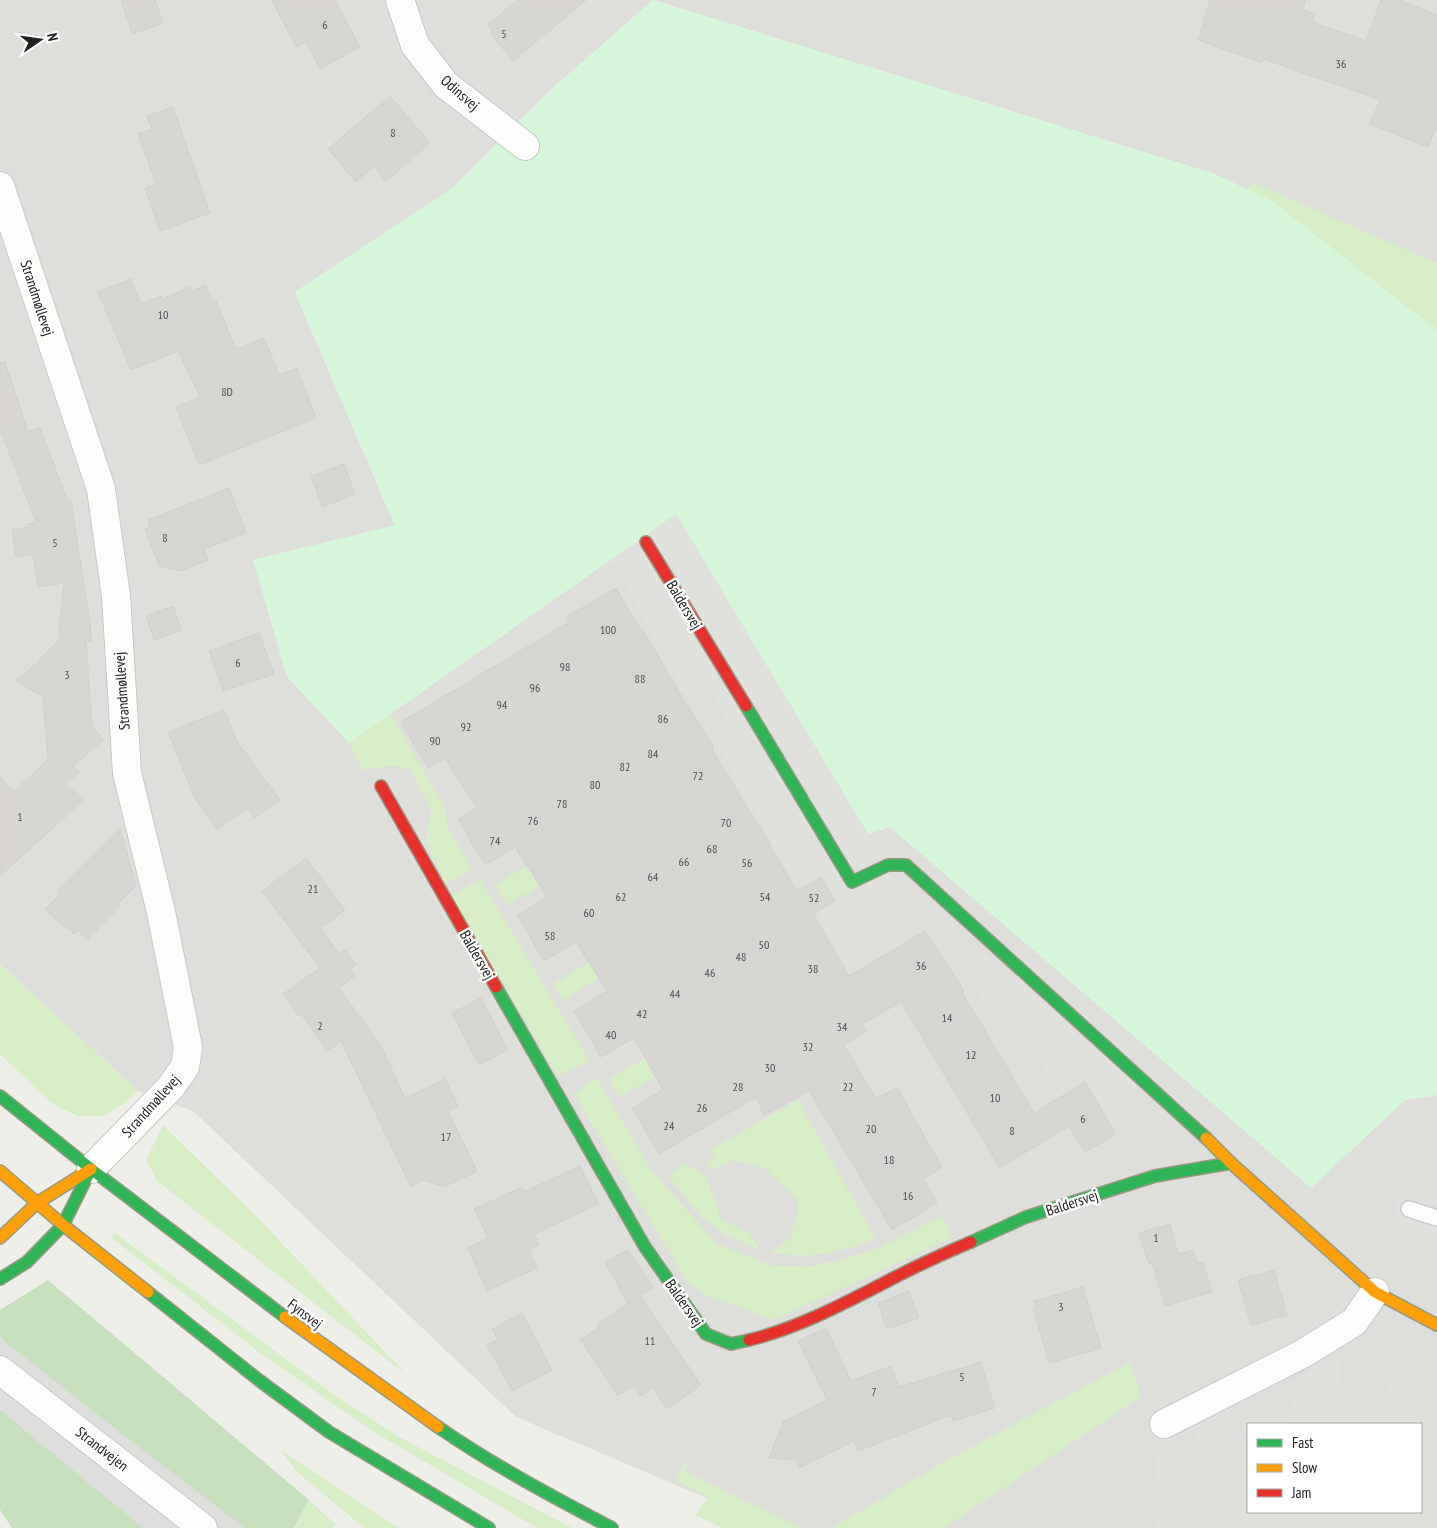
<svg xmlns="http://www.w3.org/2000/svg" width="1437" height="1528" font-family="'PT Sans Narrow',sans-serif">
  <rect width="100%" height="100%" fill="#efefea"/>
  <g fill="#dededb" fill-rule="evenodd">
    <path d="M0 0H653L555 86 454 187 295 292 395 526 254 560 349 743 676 514 868 834 890 827 1311 1187 1405 1100 1437 1095V1528H777L516 1417 193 1111 138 1091 0 964ZM1248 1424H1421V1512H1248Z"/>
    <polygon points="653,0 1437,0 1437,330 1215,174"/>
  </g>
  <g fill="#d8eec7">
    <polygon points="1252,182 1437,263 1437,475 1230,230"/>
    <polygon points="391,714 446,810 447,827 473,870 445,884 426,841 431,809 410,769 392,766 362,770 349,743"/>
    <polygon points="653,789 665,811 507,905 495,885"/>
    <polygon points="480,879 590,1061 558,1076 451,896"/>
    <polygon points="710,889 718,907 563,1000 553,984"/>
    <polygon points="0,964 138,1091 125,1103 103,1116 77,1116 50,1102 0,1054"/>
    <polygon points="765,986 778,1007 619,1097 609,1079"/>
    <polygon points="596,1077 652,1171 716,1243 770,1265 804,1267 841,1260 879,1248 941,1216 953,1237 774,1320 708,1296 688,1283 574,1094"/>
    <path d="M798 1100 876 1239C841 1252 808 1261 771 1252L792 1237 791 1231 797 1219V1200L765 1169 733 1160 714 1169 706 1164 714 1157 711 1149Z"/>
    <polygon points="163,1125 256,1216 408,1376 158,1182 146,1160"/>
    <polygon points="685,1163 704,1175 718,1205 720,1219 749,1233 761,1250 726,1235 699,1215 668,1175"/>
    <polygon points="115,1233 336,1396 401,1438 572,1528 537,1528 374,1432 264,1356 112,1238"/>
    <polygon points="1130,1362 1141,1397 943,1528 832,1528 940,1464"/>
    <polygon points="281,1450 384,1519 399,1528 364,1528 296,1471"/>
    <polygon points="688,1458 686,1472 802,1528 722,1528 696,1515 708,1497 675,1480"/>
    <polygon points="309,1500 336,1525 333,1528 295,1528"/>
  </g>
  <polygon fill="#c6e0be" points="48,1280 309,1500 294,1528 12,1528 0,1510 0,1310"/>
  <polygon fill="#d7f7db" points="653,0 1215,174 1272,201 1437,330 1437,1095 1405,1100 1311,1188 890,827 868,834 676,514 349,743 287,677 253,560 395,525 295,292 454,187 555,86"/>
  <g fill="#e0e0dd">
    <polygon points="676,514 900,889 918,915 848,969 819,917 840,903 820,873 796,884 708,729 726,716 707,685 687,698 612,559"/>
    <polygon points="985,954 1139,1085 1103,1105 1082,1075 1057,1088 1020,1030 1005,1037 964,968"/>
    <polygon points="1401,1186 1437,1196 1437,1257 1431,1252 1389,1236"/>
    <polygon points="1342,1358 1338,1386 1387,1395 1392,1371 1419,1377 1415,1396 1437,1402 1437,1459 1421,1464 1421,1424 1288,1424 1297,1379"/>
    <polygon points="1197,1430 1248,1440 1248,1512 1401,1512 1398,1528 1156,1528 1159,1515 1157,1450 1186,1437 1186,1455 1192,1457"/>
    <polygon points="1040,1514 1116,1528 1038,1528"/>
  </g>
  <polygon fill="#dededc" points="0,1336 4,1341 140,1448 245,1528 143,1528 0,1410"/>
  <g fill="#d6d5d1" stroke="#d3d0cb">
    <polygon points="121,0 155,0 163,23 132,34"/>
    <polygon points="272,0 335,0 360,47 320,69 306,42 296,47"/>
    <polygon points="518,0 586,0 513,61 490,33 492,31 487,25"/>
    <polygon points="1210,0 1306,0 1303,10 1315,14 1312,22 1366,41 1381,0 1400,0 1437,15 1437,125 1428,147 1370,124 1380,100 1263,59 1262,63 1198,40"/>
    <polygon points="390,96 430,143 386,181 374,167 356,182 328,149"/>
    <polygon points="173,107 210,213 160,231 145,188 156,184 138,134 152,129 147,116"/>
    <polygon points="131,279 141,304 161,296 162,299 190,287 192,291 206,285 213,303 216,301 236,349 264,338 279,375 297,368 316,418 199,465 176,407 200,397 178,351 131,370 98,292"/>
    <polygon points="5,362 28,432 40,428 68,502 71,501 90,622 91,641 86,642 92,726 104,740 73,766 79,773 67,784 84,800 0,876 0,777 14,791 48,760 43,697 16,680 40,661 40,659 60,639 59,629 64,583 38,587 33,554 16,557 12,530 29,527 28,524 36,522 0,429 0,363"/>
    <polygon points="344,464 355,494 322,507 311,476"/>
    <polygon points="229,488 246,533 204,549 208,560 180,571 159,566 145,529 150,527 148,520"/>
    <polygon points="616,588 640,629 642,628 687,706 688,705 714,748 712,749 756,822 757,821 771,845 770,846 797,891 821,877 835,901 813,914 849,976 925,931 964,991 962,992 1034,1113 1085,1082 1116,1134 1085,1152 1069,1126 1000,1168 901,1002 862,1024 867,1031 844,1045 876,1099 897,1087 942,1168 923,1179 937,1203 892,1230 809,1091 764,1115 756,1097 659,1154 632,1108 663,1090 634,1038 601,1057 574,1011 607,991 576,942 544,961 517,915 547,897 515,847 485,865 458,819 477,808 445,758 428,768 401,722 569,622 566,617"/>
    <polygon points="173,606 181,630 154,640 146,616"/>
    <polygon points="259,633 274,674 223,691 209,651"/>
    <polygon points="224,710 238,743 280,800 255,818 247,808 217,830 195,799 168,732"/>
    <polygon points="120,828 136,886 119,903 121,905 87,940 78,930 74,934 67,927 66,929 45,909 60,894 57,891"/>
    <polygon points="306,858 345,910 321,928 339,954 345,950 356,964 350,969 355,976 339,988 381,1046 405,1098 445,1079 458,1106 448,1111 477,1171 444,1187 423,1180 411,1187 341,1041 327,1051 301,1014 299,1016 283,994 320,968 262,891"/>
    <polygon points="481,998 508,1050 479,1065 452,1013"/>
    <polygon points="580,1166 599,1204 534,1234 539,1245 529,1249 537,1268 487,1291 468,1248 488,1238 474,1209 520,1188 526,1191"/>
    <polygon points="1170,1224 1178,1254 1193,1250 1197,1263 1203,1262 1212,1292 1165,1306 1152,1263 1149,1264 1139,1233"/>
    <polygon points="628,1250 654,1288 640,1295 701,1385 667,1409 652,1388 641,1396 633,1386 618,1396 580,1340 598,1328 597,1325 634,1298 627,1302 605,1262"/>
    <polygon points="1274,1270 1287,1315 1251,1325 1238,1280"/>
    <polygon points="1083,1287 1101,1348 1049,1363 1033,1308 1036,1307 1034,1301"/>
    <polygon points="909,1291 919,1318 887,1329 878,1303"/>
    <polygon points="522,1313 552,1370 512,1391 487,1345 498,1339 492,1329"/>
    <polygon points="826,1328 851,1381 891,1366 899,1387 981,1362 995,1408 953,1421 951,1415 858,1451 854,1441 799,1468 795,1460 769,1458 783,1422 827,1400 798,1341"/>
  </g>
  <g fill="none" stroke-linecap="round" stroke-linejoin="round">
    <g stroke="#c8c8c6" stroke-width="18">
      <polyline id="lane" points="1409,1209 1437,1218"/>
    </g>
    <g stroke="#c8c8c6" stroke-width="30">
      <g id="street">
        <polyline points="400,0 415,45 446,85 525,146"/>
        <polyline points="0,186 101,489 116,596 127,773 161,912 188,1047 185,1067 170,1088 91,1169"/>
        <polyline points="0,1370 203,1528"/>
        <polyline points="1164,1424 1304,1353 1354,1322 1375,1292"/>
      </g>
    </g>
    <g stroke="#969b80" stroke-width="14">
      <g id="fast">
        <polyline points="746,706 852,882 888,865 906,865 1206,1138"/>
        <polyline points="496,987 645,1247 706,1334 731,1344 749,1340"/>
        <polyline points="0,1096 91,1169 285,1317"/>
        <polyline points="971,1242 1026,1217 1155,1176 1231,1163"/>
        <polyline points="0,1279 27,1262 63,1225 91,1169"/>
        <polyline points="148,1292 260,1381 329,1432 489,1528"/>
        <path d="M438 1427C493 1465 553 1497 612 1528"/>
      </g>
    </g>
    <g stroke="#969b80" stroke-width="14">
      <g id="slow">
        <polyline points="1206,1138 1231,1163 1375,1292 1437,1325"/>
        <polyline points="0,1171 63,1225 148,1292"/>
        <polyline points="0,1238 37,1203 91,1169"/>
        <polyline points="285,1317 438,1427"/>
      </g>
    </g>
    <g stroke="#969b80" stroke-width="14">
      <g id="jam">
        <polyline points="646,542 746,706"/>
        <polyline points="381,786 496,987"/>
        <path d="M749 1340C795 1329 839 1306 880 1285 910 1269 940 1255 971 1242"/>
      </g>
    </g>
    <use href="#lane" stroke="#fdfdfc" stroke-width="15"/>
    <use href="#street" stroke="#fdfdfc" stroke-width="28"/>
    <use href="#fast" stroke="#30b455" stroke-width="11"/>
    <use href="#slow" stroke="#ff9f0a" stroke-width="11"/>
    <use href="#jam" stroke="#e5322d" stroke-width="11"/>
  </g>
  <g text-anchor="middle" stroke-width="5" stroke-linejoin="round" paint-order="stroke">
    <g font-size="12" fill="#4e4e4d">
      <text x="325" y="29">6</text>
      <text x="504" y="38">5</text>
      <text x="1341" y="68">36</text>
      <text x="393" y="137">8</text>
      <text x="163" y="319">10</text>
      <text x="227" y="396">8D</text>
      <text x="165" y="542">8</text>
      <text x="55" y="547">5</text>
      <text x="608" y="634">100</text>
      <text x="238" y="667">6</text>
      <text x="565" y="671">98</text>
      <text x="67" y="679">3</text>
      <text x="640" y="683">88</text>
      <text x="535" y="692">96</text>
      <text x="502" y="709">94</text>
      <text x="663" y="723">86</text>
      <text x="466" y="731">92</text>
      <text x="435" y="745">90</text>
      <text x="653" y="758">84</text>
      <text x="625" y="771">82</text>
      <text x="698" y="780">72</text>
      <text x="595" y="789">80</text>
      <text x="562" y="808">78</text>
      <text x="20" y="821">1</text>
      <text x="533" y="825">76</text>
      <text x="726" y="827">70</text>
      <text x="495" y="845">74</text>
      <text x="712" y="853">68</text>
      <text x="684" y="866">66</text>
      <text x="747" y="867">56</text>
      <text x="653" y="881">64</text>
      <text x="313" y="893">21</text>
      <text x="621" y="901">62</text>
      <text x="765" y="901">54</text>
      <text x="814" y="902">52</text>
      <text x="589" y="917">60</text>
      <text x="550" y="940">58</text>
      <text x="764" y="949">50</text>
      <text x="741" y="961">48</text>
      <text x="921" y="970">36</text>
      <text x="813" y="973">38</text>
      <text x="710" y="977">46</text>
      <text x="675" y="998">44</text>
      <text x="642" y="1018">42</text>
      <text x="947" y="1022">14</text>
      <text x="320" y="1030">2</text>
      <text x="842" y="1031">34</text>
      <text x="611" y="1039">40</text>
      <text x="808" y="1051">32</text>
      <text x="971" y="1059">12</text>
      <text x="770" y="1072">30</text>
      <text x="738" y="1091">28</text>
      <text x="848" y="1091">22</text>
      <text x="995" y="1102">10</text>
      <text x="702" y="1112">26</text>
      <text x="1083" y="1123">6</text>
      <text x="669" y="1130">24</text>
      <text x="871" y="1133">20</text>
      <text x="1012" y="1135">8</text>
      <text x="446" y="1141">17</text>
      <text x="889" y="1164">18</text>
      <text x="908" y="1200">16</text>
      <text x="1156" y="1242">1</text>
      <text x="1061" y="1311">3</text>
      <text x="650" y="1345">11</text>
      <text x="962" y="1381">5</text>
      <text x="874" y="1396">7</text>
    </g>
    <g font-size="15" fill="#212121" stroke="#fff">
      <text transform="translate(460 93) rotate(41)" y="5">Odinsvej</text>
      <text transform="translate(37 298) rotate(72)" y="5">Strandmøllevej</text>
      <text transform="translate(684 605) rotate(59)" y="5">Baldersvej</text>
      <text transform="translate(122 691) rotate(-94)" y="5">Strandmøllevej</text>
      <text transform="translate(477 955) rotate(60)" y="5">Baldersvej</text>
      <text transform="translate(151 1106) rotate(-48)" y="5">Strandmøllevej</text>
      <text transform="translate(1072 1203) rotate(-18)" y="5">Baldersvej</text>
      <text transform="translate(684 1303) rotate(55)" y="5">Baldersvej</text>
      <text transform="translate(305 1314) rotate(37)" y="5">Fynsvej</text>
      <text transform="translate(102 1449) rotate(38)" y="5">Strandvejen</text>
    </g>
  </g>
  <rect x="1247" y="1423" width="175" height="90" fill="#ffffff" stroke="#a6a6a6"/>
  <rect x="1257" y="1439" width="25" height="8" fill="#30b455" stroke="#a6a6a6"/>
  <text x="1292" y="1448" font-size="15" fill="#212121">Fast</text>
  <rect x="1257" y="1464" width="25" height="8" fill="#ff9f0a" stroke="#a6a6a6"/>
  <text x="1292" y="1473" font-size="15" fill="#212121">Slow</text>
  <rect x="1257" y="1489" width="25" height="8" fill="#e5322d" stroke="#a6a6a6"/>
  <text x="1292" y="1498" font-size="15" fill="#212121">Jam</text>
  <g transform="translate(40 40) rotate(77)" stroke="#ffffff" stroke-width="4" paint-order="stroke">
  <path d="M0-4L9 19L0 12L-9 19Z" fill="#212121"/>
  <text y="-8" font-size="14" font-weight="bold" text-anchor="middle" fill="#212121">N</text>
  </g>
</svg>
